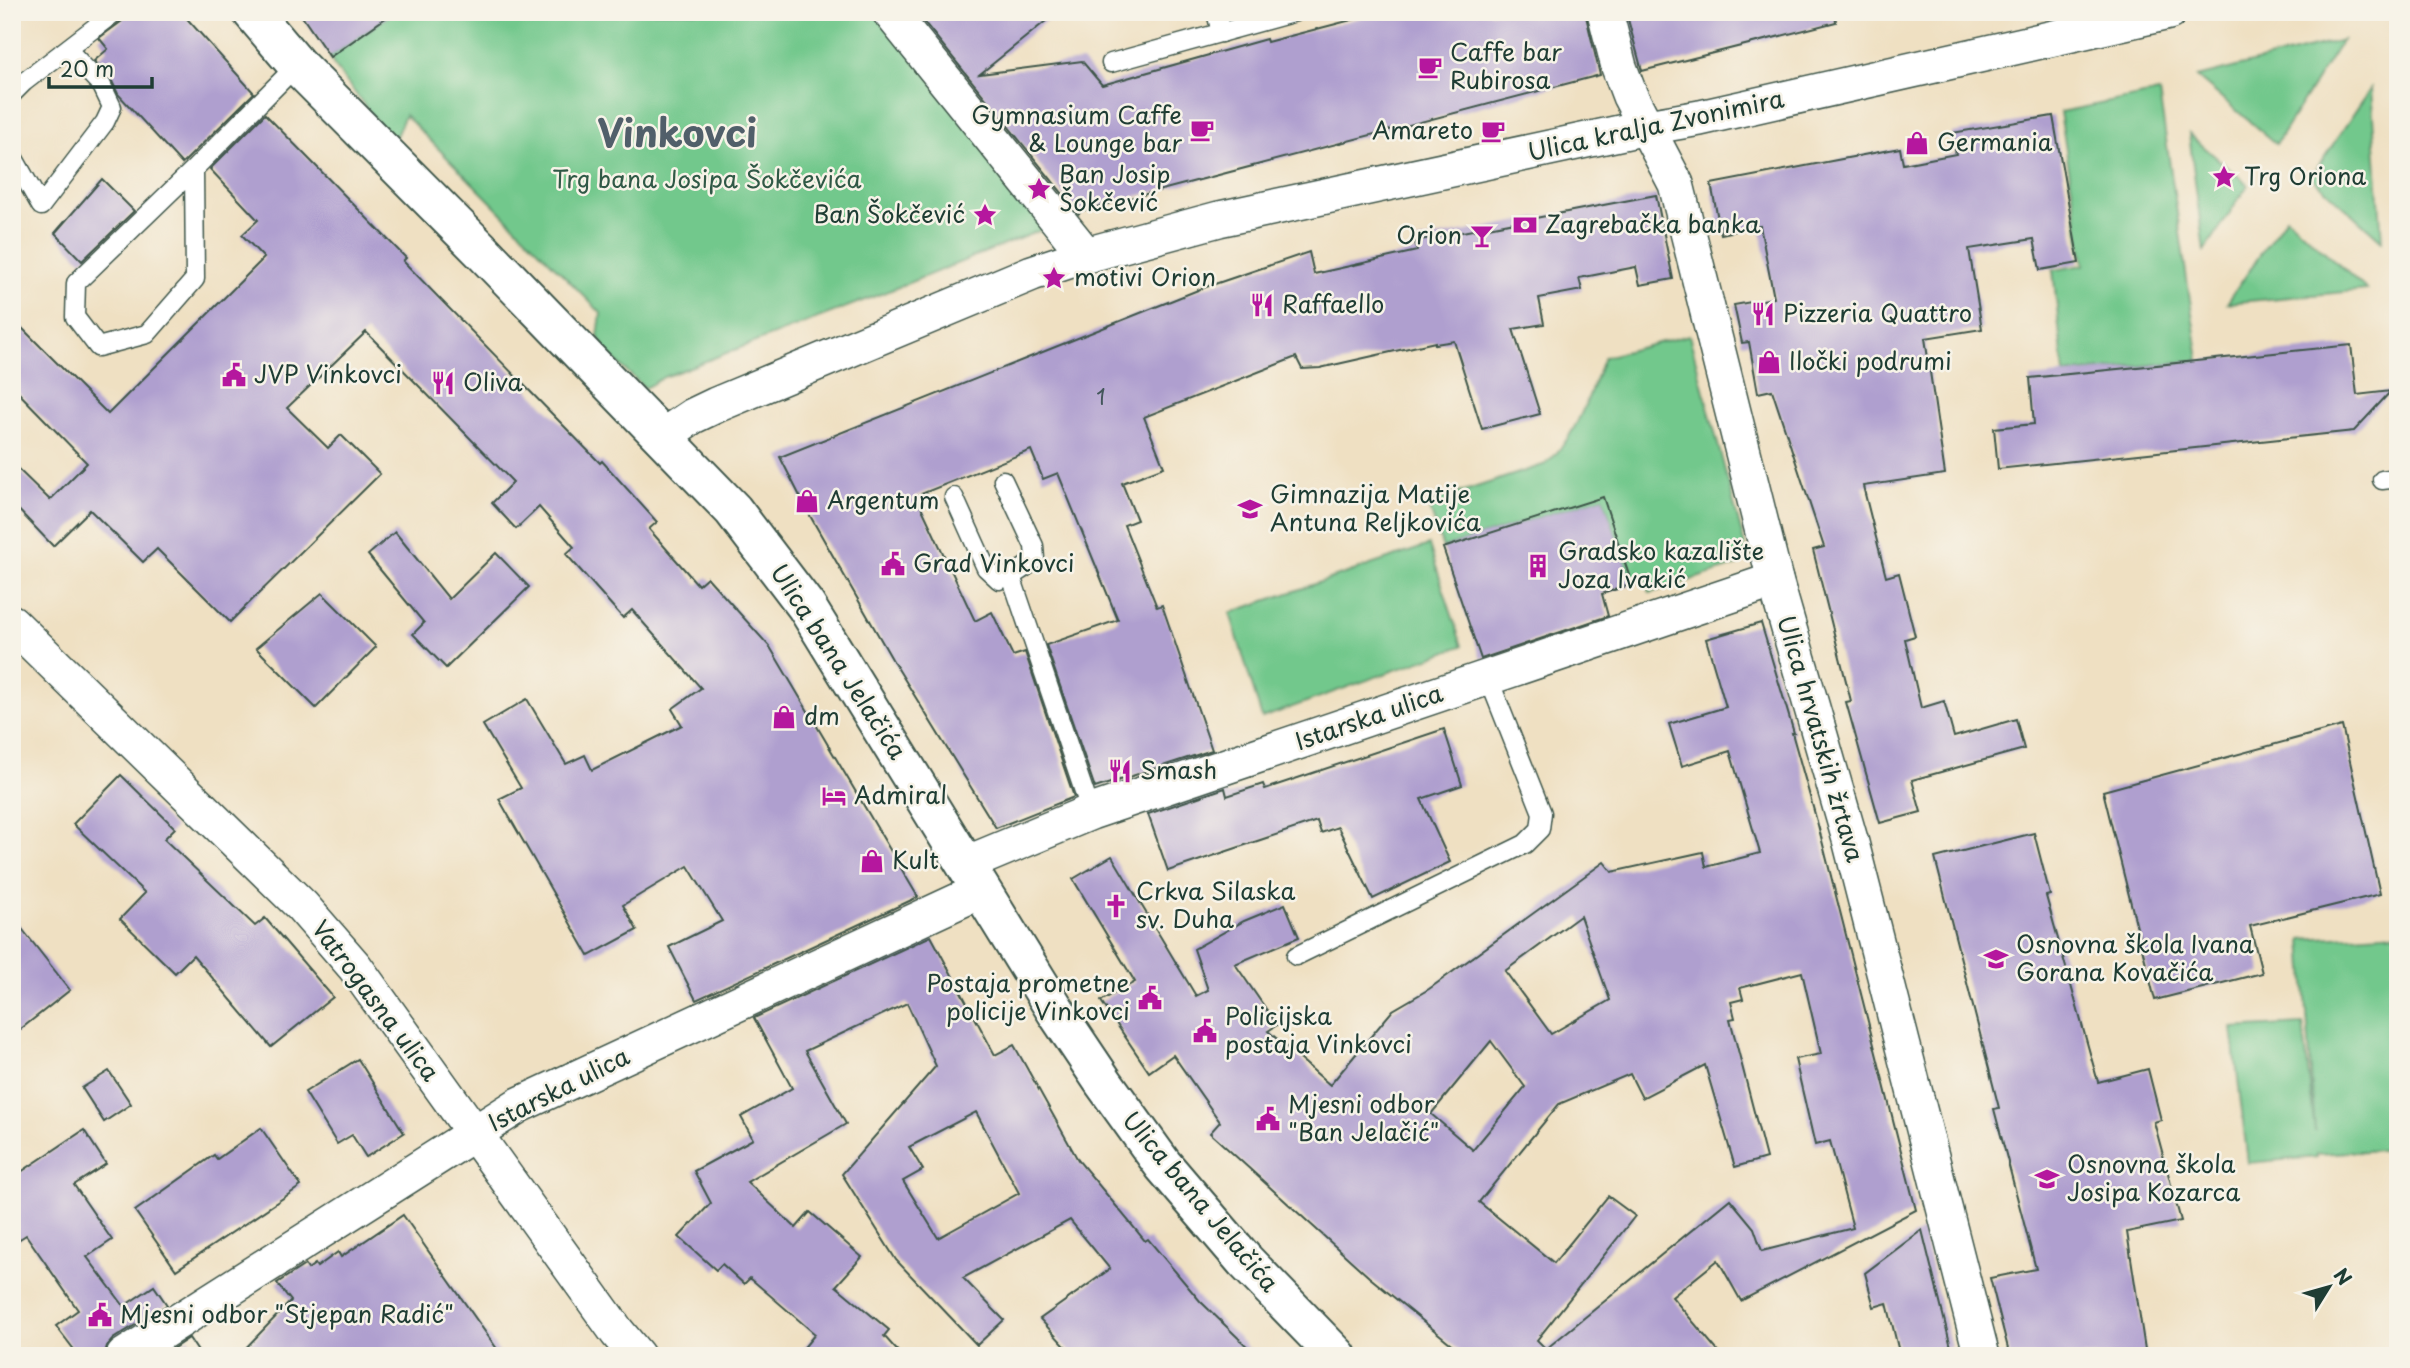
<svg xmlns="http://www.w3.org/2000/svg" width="2410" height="1368" font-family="'Playpen Sans',sans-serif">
  <rect width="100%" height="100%" fill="#f7f3e8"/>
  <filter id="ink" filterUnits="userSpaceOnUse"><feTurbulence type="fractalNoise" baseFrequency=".0143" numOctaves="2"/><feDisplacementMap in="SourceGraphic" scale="14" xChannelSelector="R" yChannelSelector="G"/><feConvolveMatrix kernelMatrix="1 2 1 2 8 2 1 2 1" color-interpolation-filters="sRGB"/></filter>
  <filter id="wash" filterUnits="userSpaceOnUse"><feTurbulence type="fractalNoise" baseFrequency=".00686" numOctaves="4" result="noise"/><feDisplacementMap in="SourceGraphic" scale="28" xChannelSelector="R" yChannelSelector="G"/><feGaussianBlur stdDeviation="1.57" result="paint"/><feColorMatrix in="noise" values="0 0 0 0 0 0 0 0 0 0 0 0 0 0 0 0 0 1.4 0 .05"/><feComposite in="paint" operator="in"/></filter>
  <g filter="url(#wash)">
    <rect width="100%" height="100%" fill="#efe0c2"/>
    <g fill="#72c88c" stroke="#488260" stroke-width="2">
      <polygon points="394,12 906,12 1066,220 886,292 664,377 645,388 608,354 598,337 601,313 405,115 396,136 387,135 333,64 330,57"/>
      <polygon points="2342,40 2276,144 2197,77"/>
      <polygon points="2371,88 2382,241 2311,177"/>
      <polygon points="2159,92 2199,360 2064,374 2053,270 2084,265 2060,112"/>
      <polygon points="2189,134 2248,185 2204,252"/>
      <polygon points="2286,217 2367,290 2227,303"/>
      <path d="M1689 335 1745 546V557L1741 564 1650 593 1646 580 1632 584 1603 497 1443 548 1428 503 1546 464C1577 436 1589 395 1604 357Z"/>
      <polygon points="1429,545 1462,646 1262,718 1230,613"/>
      <polygon points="2398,933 2398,1149 2317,1154 2317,1157 2248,1163 2232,1028 2303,1024 2315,1132 2302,939"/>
    </g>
    <g id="blocks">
      <g fill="#af9fcf" fill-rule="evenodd">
        <polygon points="126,12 181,12 254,93 182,164 118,94 111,79 94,61 108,49 99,38 122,21"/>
        <polygon points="299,12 394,12 330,57"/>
        <polygon points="916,12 1057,12 980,74 1082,61 1102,85 1266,39 1267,42 1382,12 1585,12 1600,75 1081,211 1079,214"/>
        <polygon points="1626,12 1835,12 1836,22 1642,71"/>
        <polygon points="265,114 406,258 403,261 600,463 602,461 657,522 649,529 698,585 707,577 770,647 918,897 696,1000 669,947 722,921 688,866 623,905 637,930 589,956 499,799 521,788 483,725 527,699 566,764 585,755 592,770 682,725 672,709 701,688 632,610 623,618 566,554 574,547 539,507 516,529 492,503 513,482 366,332 287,408 328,448 341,435 380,474 230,622 157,549 143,562 90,510 53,546 12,503 12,463 50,500 87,463 12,386 12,318 108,414 264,258 242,235 258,220 210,169"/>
        <polygon points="2053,116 2079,263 2040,270 2034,239 1969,249 1982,329 1925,338 1945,474 1863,486 1886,577 1899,573 1915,636 1905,639 1921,708 1944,701 1954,737 2016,719 2024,749 1912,780 1921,812 1880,823 1846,702 1851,701 1813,550 1824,547 1772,390 1758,393 1749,342 1742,343 1734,305 1774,298 1760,226 1721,234 1711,184 1900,148 1903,164 1956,154 1952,133"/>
        <polygon points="102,179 134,211 82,261 55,233"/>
        <polygon points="1656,195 1673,279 1640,285 1636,267 1579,278 1582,290 1539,298 1544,324 1513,329 1540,414 1482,429 1454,341 1435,344 1435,342 1320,368 1302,369 1296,357 1144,417 1164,467 1122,483 1137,520 1124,525 1157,607 1162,605 1212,750 1095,788 1046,645 1118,620 1058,473 1043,479 1031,450 916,496 975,621 992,612 1013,656 1025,652 1074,797 996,828 892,659 809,514 780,457 1203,288 1309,252 1314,274 1417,251 1415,241"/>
        <polygon points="2351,345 2357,395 2391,391 2354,431 1998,469 1994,428 2034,424 2030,378"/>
        <polygon points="1603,497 1632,584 1602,594 1608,616 1481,659 1443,548"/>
        <polygon points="395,532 449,599 496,553 529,587 446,668 413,634 424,623 368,555"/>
        <polygon points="322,593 376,647 316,708 256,648"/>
        <path d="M1761 623 1794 733H1792L1818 825 1916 1210 1741 1301 1718 1260 1672 1297 1722 1356H1466L1369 1277 1210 1133 1220 1122 1173 1055 1149 1072 1101 1001 1135 982 1073 879 1112 856 1196 996 1208 990 1194 949 1244 921 1285 904 1299 937 1235 964 1277 1025 1268 1031 1330 1085 1393 1010 1429 989 1604 862 1612 872 1703 852 1706 867 1760 853 1730 751 1682 766 1669 724 1726 707 1706 639ZM1580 916 1610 1000 1551 1034 1505 971ZM1802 972 1821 1054 1795 1059 1815 1145 1830 1141 1853 1228 1762 1251 1754 1228 1730 1199 1546 1349 1537 1340 1635 1216 1608 1196 1554 1263 1479 1202 1559 1104 1630 1074 1642 1098 1705 1065 1735 1167 1766 1158 1730 1019 1735 1018 1731 1002 1743 999 1740 988ZM1491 1041 1525 1087 1473 1150 1431 1114Z"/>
        <polygon points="2342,726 2380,894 2250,926 2262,973 2155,1000 2103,791"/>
        <polygon points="1444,729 1462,785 1421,799 1450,862 1373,899 1338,827 1321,833 1317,821 1168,871 1148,814 1225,788 1227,796 1263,784 1265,789"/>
        <polygon points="121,775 175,828 164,839 255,926 265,918 333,997 271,1047 193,955 175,973 120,919 145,893 73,824"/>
        <polygon points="2034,833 2050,895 2046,896 2098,1082 2148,1069 2161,1120 2154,1122 2181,1221 2127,1232 2146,1356 2010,1356 1990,1278 2036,1269 1994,1109 1999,1108 1935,858"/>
        <polygon points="12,916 70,990 12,1036"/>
        <path d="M931 936 995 1055 1014 1045 1078 1160 1145 1241 1148 1239 1200 1301 1257 1356H1074L1040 1319 1110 1269 1070 1220 963 1278 1004 1320 977 1345 896 1260 842 1174 936 1066 907 1003 805 1051 846 1124 747 1182 796 1228 810 1212 862 1257 836 1286 889 1330 884 1336 902 1356H797L815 1334 750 1278 744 1284 722 1264 716 1270 679 1237 711 1203 694 1171 753 1139 741 1117 792 1088 754 1018ZM976 1112 1019 1193 938 1238 903 1181 923 1170 909 1147Z"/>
        <polygon points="358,1059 404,1133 366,1157 352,1135 337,1144 305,1092"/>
        <polygon points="109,1071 131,1104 104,1122 82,1088"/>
        <polygon points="261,1128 301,1186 176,1270 135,1211 214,1155 217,1159"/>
        <polygon points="84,1130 106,1164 74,1185 112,1240 87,1257 124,1306 154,1286 167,1305 113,1339 107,1346 104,1356 79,1356 56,1326 78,1310 26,1235 12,1244 12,1178"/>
        <polygon points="403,1215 502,1356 238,1356 291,1301 277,1283 305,1265 308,1269 315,1264 317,1267 338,1252 341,1257"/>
        <polygon points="1922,1230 1951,1347 1915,1356 1900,1356 1887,1303 1874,1307 1865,1273"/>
        <polygon points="189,1338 201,1356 162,1356"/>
      </g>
    </g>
  </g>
  <g filter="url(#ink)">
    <use href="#blocks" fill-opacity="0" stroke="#3e5549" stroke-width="2"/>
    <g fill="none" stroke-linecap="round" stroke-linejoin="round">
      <g stroke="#3e5549" stroke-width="21">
        <g id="lane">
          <polyline points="1216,12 1221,33"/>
          <polyline points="1111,63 1296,12"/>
          <polyline points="12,94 24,82 115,12"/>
          <polyline points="12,155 41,206 105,122 112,107 102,86 68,50"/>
          <polyline points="194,169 195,279 147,334 98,347 75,317 76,283 194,169 297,65"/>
          <polyline points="2382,480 2398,478"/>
          <path d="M954 497 986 568 999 580C1013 575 1024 570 1035 559L1034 546 1003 480"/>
          <polyline points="1011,576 1091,812"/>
          <polyline points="1296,956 1525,844 1540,829 1542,813 1488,677"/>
        </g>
      </g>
      <g stroke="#3e5549" stroke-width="38">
        <g id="street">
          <polyline points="890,12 1086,255"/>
          <polyline points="1605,12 1619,67 1630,96 1676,184 1775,580 1851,843 1982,1356"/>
          <polyline points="663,436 693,416 716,405 1032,273 1086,255 1219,219 1647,127 1700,118 2169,12"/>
          <polyline points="12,623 302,906 355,967 617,1332 637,1356"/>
          <polyline points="966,864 1091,812 1775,580"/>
          <polyline points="124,1356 519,1105 982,890"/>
        </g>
      </g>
      <g stroke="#3e5549" stroke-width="42">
        <polyline id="secondary" points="252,12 297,65 483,252 733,510 806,606 1057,1013 1104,1083 1163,1165 1245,1261 1337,1356"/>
      </g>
      <use href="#lane" stroke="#fff" stroke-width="18"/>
      <use href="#street" stroke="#fff" stroke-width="35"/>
      <use href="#secondary" stroke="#fff" stroke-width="38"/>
    </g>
  </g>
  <defs>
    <g id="cafe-bare" transform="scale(1.89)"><path d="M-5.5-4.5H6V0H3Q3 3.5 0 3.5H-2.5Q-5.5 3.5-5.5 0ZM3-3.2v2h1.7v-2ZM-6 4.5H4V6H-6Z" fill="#b5179e" stroke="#f7f3e8" stroke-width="2.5" paint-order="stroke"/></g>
    <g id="shop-bare" transform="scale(1.89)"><path d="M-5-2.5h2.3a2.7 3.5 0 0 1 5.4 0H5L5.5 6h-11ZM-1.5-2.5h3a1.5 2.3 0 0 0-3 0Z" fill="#b5179e" stroke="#f7f3e8" stroke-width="2.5" paint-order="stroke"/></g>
    <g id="sight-bare" transform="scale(1.89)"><path d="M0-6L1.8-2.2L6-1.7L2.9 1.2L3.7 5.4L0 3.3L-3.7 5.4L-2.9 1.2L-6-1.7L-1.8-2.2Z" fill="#b5179e" stroke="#f7f3e8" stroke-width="2.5" paint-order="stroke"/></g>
    <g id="bank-bare" transform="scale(1.89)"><path d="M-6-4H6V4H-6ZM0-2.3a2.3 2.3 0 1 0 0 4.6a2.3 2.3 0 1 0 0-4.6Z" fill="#b5179e" stroke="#f7f3e8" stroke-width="2.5" paint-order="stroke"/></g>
    <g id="bar-bare" transform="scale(1.89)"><path d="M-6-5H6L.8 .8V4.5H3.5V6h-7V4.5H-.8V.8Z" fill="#b5179e" stroke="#f7f3e8" stroke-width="2.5" paint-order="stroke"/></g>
    <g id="restaurant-bare" transform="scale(1.89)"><path d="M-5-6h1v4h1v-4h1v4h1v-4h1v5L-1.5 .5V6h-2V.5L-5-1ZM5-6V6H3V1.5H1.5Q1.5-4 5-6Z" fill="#b5179e" stroke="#f7f3e8" stroke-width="2.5" paint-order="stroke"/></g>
    <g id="civic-bare" transform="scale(1.89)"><path d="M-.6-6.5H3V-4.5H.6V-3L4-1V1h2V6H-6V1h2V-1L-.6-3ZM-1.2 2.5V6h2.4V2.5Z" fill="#b5179e" stroke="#f7f3e8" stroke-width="2.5" paint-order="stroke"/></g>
    <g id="school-bare" transform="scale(1.89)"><path d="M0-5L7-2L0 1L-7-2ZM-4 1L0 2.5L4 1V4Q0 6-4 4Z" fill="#b5179e" stroke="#f7f3e8" stroke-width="2.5" paint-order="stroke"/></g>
    <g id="building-bare" transform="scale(1.89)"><path d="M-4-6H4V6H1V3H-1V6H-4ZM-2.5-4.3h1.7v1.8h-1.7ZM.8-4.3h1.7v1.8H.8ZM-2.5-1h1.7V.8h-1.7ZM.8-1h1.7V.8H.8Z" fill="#b5179e" stroke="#f7f3e8" stroke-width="2.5" paint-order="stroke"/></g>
    <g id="hotel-bare" transform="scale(1.89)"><path d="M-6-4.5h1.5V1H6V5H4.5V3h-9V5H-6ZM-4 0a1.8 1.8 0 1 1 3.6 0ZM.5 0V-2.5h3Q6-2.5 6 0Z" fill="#b5179e" stroke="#f7f3e8" stroke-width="2.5" paint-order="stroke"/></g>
    <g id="church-bare" transform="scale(1.89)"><path d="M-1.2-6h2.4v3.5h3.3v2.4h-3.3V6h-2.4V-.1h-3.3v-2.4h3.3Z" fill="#b5179e" stroke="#f7f3e8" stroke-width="2.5" paint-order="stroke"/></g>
  </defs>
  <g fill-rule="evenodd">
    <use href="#cafe-bare" x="1430" y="67"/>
    <use href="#cafe-bare" x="1202" y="130"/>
    <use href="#cafe-bare" x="1493" y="131"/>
    <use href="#shop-bare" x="1917" y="143"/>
    <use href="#sight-bare" x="2224" y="177"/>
    <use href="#sight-bare" x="1039" y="189"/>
    <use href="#sight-bare" x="985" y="215"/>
    <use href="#bank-bare" x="1525" y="225"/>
    <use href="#bar-bare" x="1482" y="236"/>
    <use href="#sight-bare" x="1054" y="278"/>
    <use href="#restaurant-bare" x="1262" y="305"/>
    <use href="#restaurant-bare" x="1763" y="314"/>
    <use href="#shop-bare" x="1769" y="362"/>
    <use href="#civic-bare" x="234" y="375"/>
    <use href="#restaurant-bare" x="443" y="383"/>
    <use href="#shop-bare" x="807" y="501"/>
    <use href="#school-bare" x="1250" y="509"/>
    <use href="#civic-bare" x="893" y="564"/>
    <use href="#building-bare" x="1538" y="566"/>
    <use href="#shop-bare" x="784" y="717"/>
    <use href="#restaurant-bare" x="1120" y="771"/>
    <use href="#hotel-bare" x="834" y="796"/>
    <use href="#shop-bare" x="872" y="861"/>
    <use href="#church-bare" x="1116" y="906"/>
    <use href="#school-bare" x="1996" y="959"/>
    <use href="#civic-bare" x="1150" y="998"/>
    <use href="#civic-bare" x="1205" y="1031"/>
    <use href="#civic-bare" x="1268" y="1119"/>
    <use href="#school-bare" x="2047" y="1179"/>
    <use href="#civic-bare" x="100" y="1315"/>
  </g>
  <g text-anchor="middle" stroke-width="5" stroke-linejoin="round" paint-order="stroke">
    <g font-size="21" fill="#43565b">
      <text x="1101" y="405">1</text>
    </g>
    <g font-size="24" fill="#1f3d34" stroke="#f7f3e8" text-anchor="start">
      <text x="1450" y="61">Caffe bar<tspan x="1450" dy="28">Rubirosa</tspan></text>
      <text x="1182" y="124" text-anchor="end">Gymnasium Caffe<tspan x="1182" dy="28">&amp; Lounge bar</tspan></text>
      <text x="1473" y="139" text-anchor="end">Amareto</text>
      <text x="1937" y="151">Germania</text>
      <text x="1059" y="183">Ban Josip<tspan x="1059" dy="28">Šokčević</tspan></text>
      <text x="2244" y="185">Trg Oriona</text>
      <text x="965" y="223" text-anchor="end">Ban Šokčević</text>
      <text x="1545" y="233">Zagrebačka banka</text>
      <text x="1462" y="244" text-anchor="end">Orion</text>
      <text x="1074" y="286">motivi Orion</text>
      <text x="1282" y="313">Raffaello</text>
      <text x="1783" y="322">Pizzeria Quattro</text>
      <text x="1789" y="370">Iločki podrumi</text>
      <text x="254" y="383">JVP Vinkovci</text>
      <text x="463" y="391">Oliva</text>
      <text x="1270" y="503">Gimnazija Matije<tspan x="1270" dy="28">Antuna Reljkovića</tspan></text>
      <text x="827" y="509">Argentum</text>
      <text x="1558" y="560">Gradsko kazalište<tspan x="1558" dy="28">Joza Ivakić</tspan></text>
      <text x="913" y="572">Grad Vinkovci</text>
      <text x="804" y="725">dm</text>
      <text x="1140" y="779">Smash</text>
      <text x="854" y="804">Admiral</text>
      <text x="892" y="869">Kult</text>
      <text x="1136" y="900">Crkva Silaska<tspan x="1136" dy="28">sv. Duha</tspan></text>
      <text x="2016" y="953">Osnovna škola Ivana<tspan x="2016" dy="28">Gorana Kovačića</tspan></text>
      <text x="1130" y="992" text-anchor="end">Postaja prometne<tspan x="1130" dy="28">policije Vinkovci</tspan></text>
      <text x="1225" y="1025">Policijska<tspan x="1225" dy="28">postaja Vinkovci</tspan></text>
      <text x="1288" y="1113">Mjesni odbor<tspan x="1288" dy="28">"Ban Jelačić"</tspan></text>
      <text x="2067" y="1173">Osnovna škola<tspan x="2067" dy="28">Josipa Kozarca</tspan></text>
      <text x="120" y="1323">Mjesni odbor "Stjepan Radić"</text>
    </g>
    <g font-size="24" fill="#1f3d34" stroke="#f7f3e8">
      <text transform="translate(1656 126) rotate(-12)" y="8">Ulica kralja Zvonimira</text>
      <text transform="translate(838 662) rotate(57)" y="8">Ulica bana Jelačića</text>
      <text transform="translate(1369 718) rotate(-19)" y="8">Istarska ulica</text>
      <text transform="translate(1820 739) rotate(74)" y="8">Ulica hrvatskih žrtava</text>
      <text transform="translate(375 1001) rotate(53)" y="8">Vatrogasna ulica</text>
      <text transform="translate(559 1090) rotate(-27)" y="8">Istarska ulica</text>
      <text transform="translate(1200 1202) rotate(50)" y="8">Ulica bana Jelačića</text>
    </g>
    <g font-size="24" fill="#305946" stroke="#f7f3e8">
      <text x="707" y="188">Trg bana Josipa Šokčevića</text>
    </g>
    <g font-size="38" font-weight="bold" fill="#515f6a" stroke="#f7f3e8">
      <text x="677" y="147">Vinkovci</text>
    </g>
  </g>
  <rect width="2410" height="1368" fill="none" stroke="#f7f3e8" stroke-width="42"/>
  <g transform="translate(2329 1287) rotate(53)" stroke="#f7f3e8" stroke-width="5" paint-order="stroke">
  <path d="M0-5L12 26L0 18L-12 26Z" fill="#1f3d34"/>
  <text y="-10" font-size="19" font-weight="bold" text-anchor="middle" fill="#1f3d34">N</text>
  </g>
  <path d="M49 77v10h103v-10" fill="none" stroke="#1f3d34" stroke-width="3.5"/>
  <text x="60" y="77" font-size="21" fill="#1f3d34" stroke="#f7f3e8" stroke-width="5" paint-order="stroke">20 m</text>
</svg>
